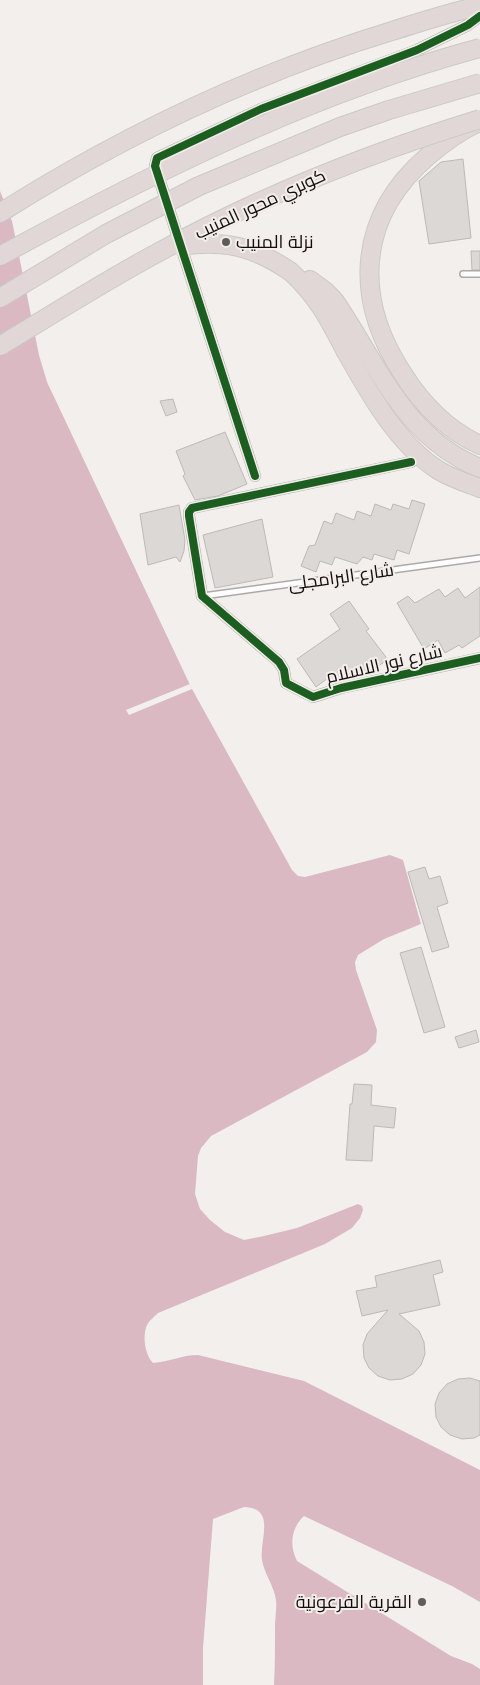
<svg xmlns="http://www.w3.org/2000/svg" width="480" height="1685" font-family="'Open Sans',Cairo,sans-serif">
  <rect width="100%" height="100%" fill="#f2efed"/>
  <path fill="#dab9c2" d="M0 191 12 221 39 355 47 382 192 689 292 870 298 876 305 877 390 855 403 860 421 924 384 939 358 955 355 962 356 970 377 1030 376 1042 367 1052 211 1136 201 1148 198 1156 195 1194 200 1209 210 1220 225 1232 244 1240 264 1236 297 1228 358 1204 362 1206 363 1210 360 1218 352 1228 325 1244 158 1313C155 1316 149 1321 147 1325 142 1336 145 1355 153 1363 169 1362 182 1355 198 1355L304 1381 480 1470V1602L452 1586 304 1516C291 1528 289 1545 297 1561L451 1656 472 1664 480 1669V1685H274C275 1666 275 1646 275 1627 275 1618 277 1608 276 1600 274 1586 264 1573 262 1560 259 1540 277 1508 244 1507L213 1519 203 1648V1685H0Z"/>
  <polygon fill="#f2efed" points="190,684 192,689 129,715 126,710"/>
  <g fill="#dbd8d6" stroke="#bcbab8">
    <polygon points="463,159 471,238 429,244 419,181 441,162"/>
    <polygon points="471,251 480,251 480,270 472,270"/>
    <polygon points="173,399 177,412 166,416 160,401"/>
    <polygon points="225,432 247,484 218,496 195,500 183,476 185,474 176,451"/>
    <polygon points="412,500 425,504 409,554 397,550 394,560 374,554 372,560 363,557 357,564 335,557 332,565 320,561 316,572 301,566 309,546 315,545 324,521 332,524 336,513 354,520 357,511 371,516 375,504 391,510 393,504 409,509"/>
    <polygon points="179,505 185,540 184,551 180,562 176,557 148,565 140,514"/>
    <polygon points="262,519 273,577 215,588 203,535"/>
    <polygon points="480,587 480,636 462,648 459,645 445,653 438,640 424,649 397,603 408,596 415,603 439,589 445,597 458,588 465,598"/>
    <polygon points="349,601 369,629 366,631 386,657 383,663 375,668 371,664 364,672 358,672 346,680 331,684 328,678 316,687 297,659 340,629 330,614"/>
    <polygon points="425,867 429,879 440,876 448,903 437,907 449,947 432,952 408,872"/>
    <polygon points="421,947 445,1027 424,1033 400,953"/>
    <polygon points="476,1030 479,1042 459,1048 455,1037"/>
    <polygon points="354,1084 372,1085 371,1105 396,1108 394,1128 374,1126 372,1161 346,1160 350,1104 352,1104"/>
    <polygon points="440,1260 443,1272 433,1275 440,1305 399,1314 419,1331 424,1342 425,1354 421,1365 413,1374 402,1379 390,1380 378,1376 369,1368 364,1358 363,1345 367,1334 388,1310 362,1316 356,1291 377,1287 375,1276"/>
    <polygon points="470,1378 480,1381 480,1435 474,1438 462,1439 450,1435 441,1427 436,1417 435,1404 439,1393 447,1384 458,1379"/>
  </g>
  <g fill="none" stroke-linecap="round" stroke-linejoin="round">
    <g stroke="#aca9a8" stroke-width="8">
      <g id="service">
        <polyline points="463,274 480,274"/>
        <polyline points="203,596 480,558"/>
      </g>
    </g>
    <g stroke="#aca9a8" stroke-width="12">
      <g id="minor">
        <polyline points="411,462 192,508 189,512 189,516 202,596 279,662 284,670 286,683 313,697 341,688 480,658"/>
        <polyline points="255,476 155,166 157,158 261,109 417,50 468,25 480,16"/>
      </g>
    </g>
    <g stroke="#cac9c8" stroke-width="20">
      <g id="motorway">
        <path d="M475 124C458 132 442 144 428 156 357 217 353 298 403 374 422 404 447 430 480 445"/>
        <path d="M0 213C122 136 254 73 392 31 421 22 450 12 480 6"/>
        <path d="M291 272C317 296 329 319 345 350 368 391 397 444 438 470 451 478 466 483 480 488"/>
        <path d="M310 280 325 291 334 300C378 364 403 437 480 468"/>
      </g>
    </g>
    <use href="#service" stroke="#fdfdfc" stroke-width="5"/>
    <use href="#minor" stroke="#fdfdfc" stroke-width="10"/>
    <use href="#motorway" stroke="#e2d7d7" stroke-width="18"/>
    <g stroke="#cac9c8" stroke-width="20" stroke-linecap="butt">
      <g id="motorway-bridge">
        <path d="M180 246C224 239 255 247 291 272"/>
        <path d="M0 256C154 172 310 94 480 48"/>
        <polyline points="0,298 106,234 199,186 340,127 389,110 480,83"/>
        <path d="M0 346C53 314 105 281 159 252 261 196 369 153 480 119"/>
      </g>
    </g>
    <use href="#motorway-bridge" stroke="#e2d7d7" stroke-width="18"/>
    <g stroke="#f4eeeb" stroke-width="11">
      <g id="cycleway">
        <polyline points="411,462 192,508 189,512 189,516 202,596 279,662 284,670 286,683 313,697 341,688 480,658"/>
        <polyline points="255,476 155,166 157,158 261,109 417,50 468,25 480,16"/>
      </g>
    </g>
    <use href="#cycleway" stroke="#1b5e20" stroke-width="8"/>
  </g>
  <g fill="#5f5d5b" stroke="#f4eeeb" stroke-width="2">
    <circle cx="226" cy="242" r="5"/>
    <circle cx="422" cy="1602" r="5"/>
  </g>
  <g text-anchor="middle" stroke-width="4" stroke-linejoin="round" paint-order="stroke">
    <g font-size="18" fill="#100e0d" stroke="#f4eeeb">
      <text transform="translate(260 204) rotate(-25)" y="6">كوبري محور المنيب</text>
      <text transform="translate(341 577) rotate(-8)" y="6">شارع البرامجلى</text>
      <text transform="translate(384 664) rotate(-13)" y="6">شارع نور الاسلام</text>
    </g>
    <g font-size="18" fill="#100e0d" stroke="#f4eeeb" text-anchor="start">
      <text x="236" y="248">نزلة المنيب</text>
      <text x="412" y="1608" text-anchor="end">القرية الفرعونية</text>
    </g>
  </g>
</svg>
